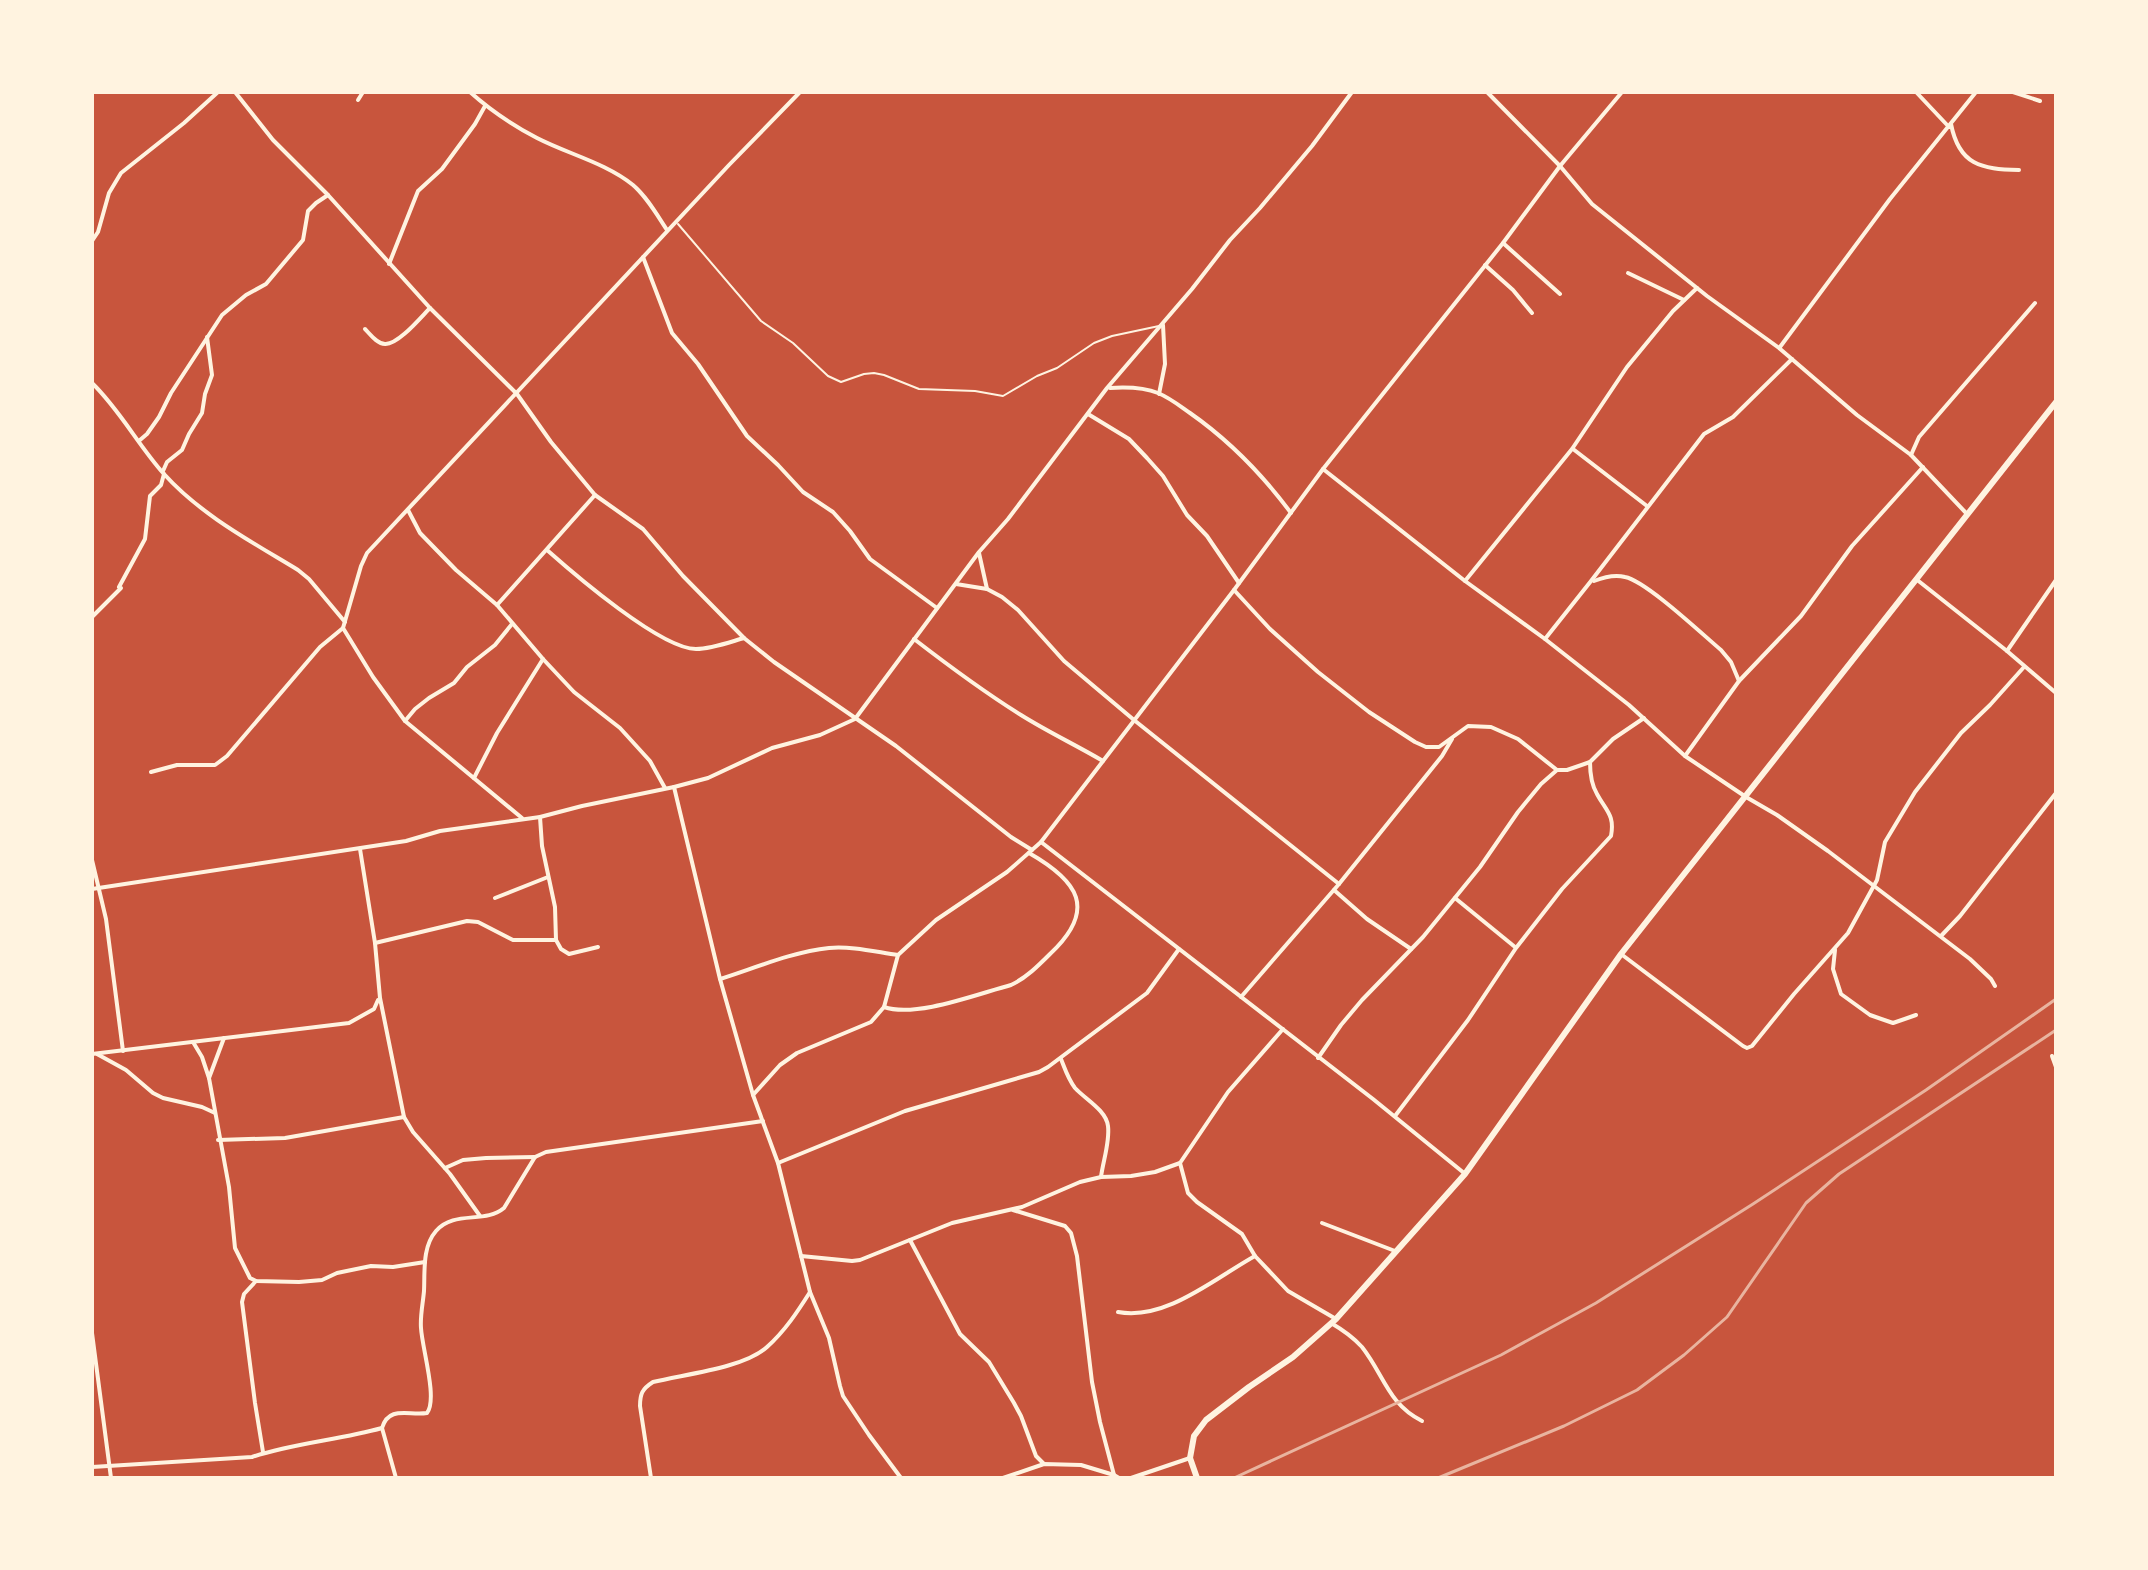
<svg xmlns="http://www.w3.org/2000/svg" width="2148" height="1570" font-family="Montserrat,sans-serif">
  <rect width="100%" height="100%" fill="#c8553d"/>
  <g fill="none" stroke-linecap="round" stroke-linejoin="round">
    <polyline stroke="#fff3e0" stroke-width="2" points="678,224 761,321 793,343 828,376 841,382 864,374 874,373 884,375 919,389 975,391 1003,396 1037,376 1057,368 1094,343 1112,336 1159,326"/>
    <g stroke="#fff3e0" stroke-width="4">
      <polyline points="235,92 273,140 328,195 430,308 517,394 551,442 595,495 643,529 683,576 744,638 774,662 896,746 1011,837 1032,850"/>
      <path d="M470 92C489 109 514 126 537 138 568 154 606 163 633 185 647 197 657 215 667 230"/>
      <polyline points="1487,92 1560,166 1592,204 1707,296 1779,348 1857,415 1911,455 1967,514"/>
      <polyline points="1916,92 1949,127"/>
      <polyline points="2013,92 2040,101"/>
      <polyline points="358,100 363,92"/>
      <path d="M1951 124C1959 165 1981 169 2019 170"/>
      <polyline points="92,241 98,232 109,193 121,173 184,123 218,92"/>
      <polyline points="1503,243 1560,294"/>
      <polyline points="643,257 672,333 698,364 747,436 778,465 803,492 833,512 850,531 870,559 937,608"/>
      <polyline points="389,264 418,191 442,169 475,124 485,106"/>
      <polyline points="1485,265 1513,290 1532,313"/>
      <polyline points="1628,273 1684,300"/>
      <path d="M365 329C370 334 377 344 385 344 398 345 421 317 430 308"/>
      <polyline points="1780,347 1890,199 1976,92"/>
      <path d="M92 383C120 410 138 445 164 474 201 515 252 542 298 570L309 579 345 622"/>
      <path d="M1110 388C1126 387 1143 387 1158 393 1170 398 1180 406 1190 413 1230 441 1262 474 1291 513"/>
      <polyline points="1159,394 1165,364 1163,325"/>
      <polyline points="1088,414 1129,439 1147,458 1163,476 1187,515 1207,536 1239,583"/>
      <polyline points="140,440 147,434 159,417 171,393 222,315 246,295 266,284 303,240 308,211 316,203 328,195"/>
      <polyline points="1573,449 1647,506"/>
      <polyline points="1911,455 1919,437 2035,303"/>
      <polyline points="1323,469 1465,581 1545,639 1629,705 1685,756 1746,797 1777,815 1828,851 1970,959 1991,979 1995,986"/>
      <polyline points="163,471 167,462 182,450 189,434 202,413 205,394 212,375 207,337"/>
      <polyline points="408,510 420,533 456,570 497,605 543,659 574,692 620,728 650,761 665,788"/>
      <path d="M547 550C574 574 661 649 696 649 711 649 730 642 744 638"/>
      <polyline points="979,553 987,589"/>
      <polyline points="1916,579 2007,651 2056,693"/>
      <polyline points="1465,581 1572,449 1627,367 1673,311 1697,288"/>
      <path d="M1594 581C1604 577 1614 574 1625 577 1646 581 1702 634 1721 650L1731 662 1739 681"/>
      <polyline points="956,584 987,589 1002,597 1018,610 1064,661 1134,720 1339,884"/>
      <polyline points="119,587 145,539 150,496 161,485 164,474"/>
      <polyline points="1234,590 1270,629 1318,672 1369,712 1415,742 1426,747 1439,747 1468,726 1491,727 1518,739 1557,770 1567,770 1590,762 1613,739 1644,718"/>
      <polyline points="497,605 595,495"/>
      <polyline points="92,617 121,588"/>
      <path d="M914 639C949 666 984 692 1021 715 1048 732 1076 745 1103 761"/>
      <polyline points="1545,639 1591,581 1704,434 1733,417 1792,359"/>
      <polyline points="2007,651 2056,580"/>
      <polyline points="405,721 415,709 429,698 454,683 467,667 495,645 512,624"/>
      <polyline points="1685,756 1739,681 1801,616 1852,546 1923,467"/>
      <polyline points="151,772 177,765 215,765 227,756 320,647 343,628"/>
      <polyline points="474,778 497,733 543,659"/>
      <polyline points="674,787 720,979 753,1095 778,1163 810,1292 829,1338 840,1386 843,1396 869,1435 901,1478"/>
      <polyline points="540,817 542,846 555,907 556,940 561,949 569,954 598,947"/>
      <polyline points="522,818 405,721 373,677 343,628 361,566 367,553 729,165 800,92"/>
      <polyline points="1041,842 1373,1099 1464,1173"/>
      <polyline points="360,849 375,943 380,998 404,1117 413,1132 450,1174 480,1216"/>
      <polyline points="92,860 106,919 123,1051"/>
      <polyline points="92,889 406,841 440,831 540,817 582,806 674,787 708,778 772,748 820,735 855,719 979,552 1008,519 1107,388 1192,289 1230,240 1260,208 1312,146 1352,92"/>
      <polyline points="1334,890 1367,919 1411,949"/>
      <polyline points="495,898 548,877"/>
      <polyline points="1455,898 1515,947"/>
      <polyline points="1941,936 1960,916 2056,793"/>
      <polyline points="375,943 467,921 478,922 513,940 556,940"/>
      <polyline points="1835,950 1833,969 1841,994 1870,1015 1893,1023 1916,1015"/>
      <polyline points="1621,954 1743,1046 1747,1048 1752,1046 1794,994 1848,933 1877,880 1885,842 1915,792 1961,733 1990,705 2024,667"/>
      <path d="M720 979C755 968 792 952 829 948 852 946 876 952 898 955"/>
      <polyline points="1241,997 1339,884 1442,756 1452,739"/>
      <path d="M884 1007C916 1018 977 994 1011 985 1026 978 1038 966 1050 954 1098 909 1078 881 1029 853"/>
      <polyline points="224,1038 209,1078 229,1187 235,1248 250,1278 256,1281 299,1282 322,1280 337,1273 371,1266 393,1267 425,1262"/>
      <polyline points="193,1042 202,1057 209,1078"/>
      <polyline points="92,1054 349,1023 374,1009 378,1000"/>
      <polyline points="97,1054 126,1070 153,1093 163,1098 202,1107 215,1113"/>
      <polyline points="2052,1056 2056,1067"/>
      <polyline points="1318,1058 1341,1025 1362,1000 1423,937 1480,867 1518,812 1541,784 1557,770"/>
      <path d="M1061 1059C1065 1069 1068 1079 1075 1088 1085 1099 1106 1110 1108 1126 1110 1142 1103 1161 1101 1177"/>
      <polyline points="753,1095 780,1065 797,1053 871,1022 884,1007 898,955 936,920 1007,872 1041,842 1234,590 1323,469 1503,243 1560,166 1622,92"/>
      <path d="M1395 1116 1468 1020 1516 948 1562 889 1611 836C1615 815 1606 811 1597 794 1591 784 1590 773 1590 762"/>
      <polyline points="218,1140 285,1138 404,1117"/>
      <polyline points="778,1163 905,1111 1039,1072 1048,1067 1147,993 1179,949"/>
      <polyline points="1180,1163 1188,1193 1197,1202 1242,1234 1255,1256 1288,1291 1336,1319"/>
      <polyline points="445,1168 463,1160 486,1158 535,1157"/>
      <polyline points="1013,1210 1065,1226 1071,1233 1077,1256 1092,1382 1100,1422 1114,1475"/>
      <polyline points="1322,1223 1395,1251"/>
      <polyline points="910,1240 960,1334 989,1362 1014,1403 1021,1416 1036,1456 1044,1464"/>
      <polyline points="801,1256 852,1261 860,1260 952,1223 1022,1207 1080,1182 1101,1177 1131,1176 1155,1172 1180,1163 1228,1092 1283,1029"/>
      <polyline points="256,1281 244,1294 242,1302 255,1403 263,1452"/>
      <path d="M1118 1312C1166 1321 1215 1278 1255 1256"/>
      <path d="M1331 1323C1343 1330 1353 1337 1362 1347 1384 1375 1388 1404 1422 1421"/>
      <polyline points="92,1333 111,1478"/>
      <polyline points="382,1428 396,1478"/>
      <path d="M92 1467 252 1457C294 1443 339 1440 382 1428 389 1405 409 1416 427 1413 438 1399 422 1348 421 1328 420 1316 423 1303 424 1291 425 1272 422 1247 436 1231 454 1210 485 1224 504 1208L535 1157 546 1152 763 1121"/>
      <path d="M651 1478 640 1406C640 1394 642 1389 653 1382 685 1374 744 1368 767 1347 785 1331 798 1311 810 1292"/>
      <polyline points="1003,1478 1044,1464 1081,1465 1114,1475 1119,1478"/>
      <polyline points="1131,1478 1190,1458"/>
    </g>
    <polyline stroke="#fff3e0" stroke-width="6" points="1197,1478 1190,1458 1194,1436 1206,1420 1249,1387 1293,1357 1336,1319 1465,1174 1621,954 2056,402"/>
    <g stroke="#e9b49f" stroke-width="3">
      <polyline points="1234,1478 1501,1355 1596,1303 1753,1204 1926,1090 2056,999"/>
      <polyline points="1438,1478 1564,1426 1637,1390 1684,1355 1727,1317 1806,1203 1839,1174 2056,1030"/>
    </g>
  </g>
  <rect width="2148" height="1570" fill="none" stroke="#fff3e0" stroke-width="188"/>
</svg>
